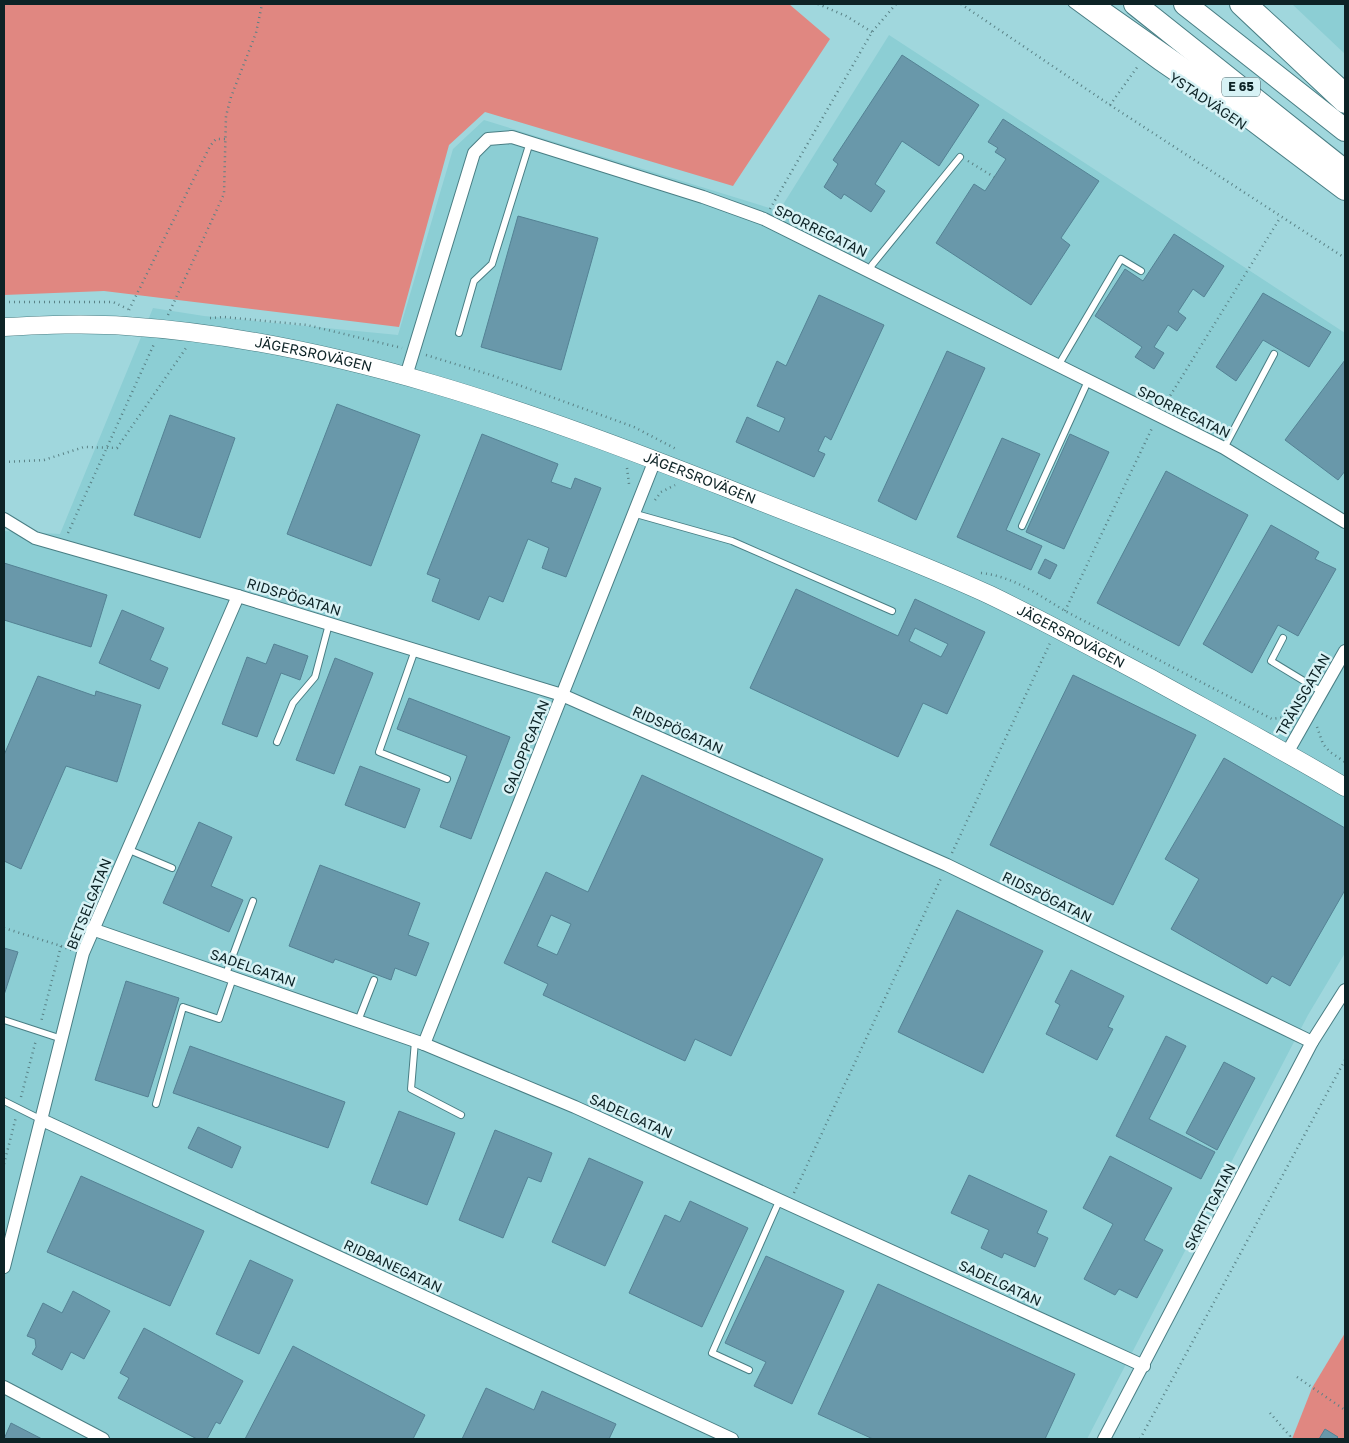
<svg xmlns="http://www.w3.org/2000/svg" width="1349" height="1443" font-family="'Golos Text',sans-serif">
  <rect width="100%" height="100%" fill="#a0d7dd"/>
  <g fill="#8cced4">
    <polygon points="1292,4 1345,4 1345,54"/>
    <polygon points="889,35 1345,333 1345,953 1308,1015 1087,1439 4,1439 4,531 60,534 153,308 204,316 398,335 453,149 484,120 779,211"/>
  </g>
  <g fill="#e08781">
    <polygon points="4,4 789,4 830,39 733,186 485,112 449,145 399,327 104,291 4,295"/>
    <polygon points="1345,1333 1345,1439 1292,1439 1312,1388"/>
  </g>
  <g fill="#6998aa" stroke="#548294" fill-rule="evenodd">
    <polygon points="902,55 979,105 939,166 902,141 875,184 885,191 871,212 844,194 841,199 824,187 838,164 833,160"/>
    <polygon points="1003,119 1099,181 1061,238 1070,245 1031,305 936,243 974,184 985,191 1006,159 995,152 998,148 988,142"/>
    <polygon points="518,216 598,238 561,370 481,347"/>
    <polygon points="1174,234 1224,266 1204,297 1193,289 1178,312 1186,318 1177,331 1168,325 1154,347 1164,353 1154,369 1135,357 1142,347 1095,316 1125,269 1143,281"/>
    <polygon points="1263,293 1331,332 1309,367 1263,340 1236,381 1216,367"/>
    <polygon points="819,295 884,325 831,440 825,436 818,451 825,454 814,477 736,442 747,417 779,432 785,418 757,406 777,361 786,366"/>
    <polygon points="947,351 985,368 916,520 878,501"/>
    <polygon points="1345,360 1345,471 1338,480 1285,440"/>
    <polygon points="337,404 420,435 371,566 287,534"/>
    <polygon points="170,415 235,438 200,538 134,515"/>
    <polygon points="482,434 558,464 551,482 571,489 575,478 601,488 566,577 542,568 549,548 528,539 503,602 489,596 479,620 432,601 440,579 427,574"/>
    <polygon points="1070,434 1109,452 1064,549 1026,532"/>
    <polygon points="1002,438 1040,454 1006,530 1042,546 1031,570 957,537"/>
    <polygon points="1166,471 1248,515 1179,646 1097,603"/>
    <polygon points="1271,525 1319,552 1315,559 1336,569 1298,636 1278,625 1252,673 1203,644"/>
    <polygon points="1045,559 1057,565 1050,579 1038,573"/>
    <polygon points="4,563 107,595 91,647 4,620"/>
    <path d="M796 589 898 636 915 599 985 632 947 714 923 703 898 757 750 688ZM915 628 948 644 941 657 909 641Z"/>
    <polygon points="122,610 164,628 150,660 168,668 159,689 99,663"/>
    <polygon points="274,644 308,656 300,680 281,673 257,737 222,724 247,657 266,664"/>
    <polygon points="335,658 373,673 334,774 296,760"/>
    <polygon points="1073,675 1196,735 1113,905 990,845"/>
    <polygon points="38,676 95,696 96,691 141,705 117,782 66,766 21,869 4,861 4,755"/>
    <polygon points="409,698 510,737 471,839 440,827 467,756 397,729"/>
    <polygon points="1224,758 1345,828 1345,890 1290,986 1272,976 1267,984 1171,929 1199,879 1165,859"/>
    <polygon points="360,766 420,789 405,828 345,805"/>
    <path d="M642 775 823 859 731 1056 695 1039 685 1061 543 995 548 984 504 963 546 872 588 892ZM551 915 571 924 557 955 537 946Z"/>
    <polygon points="199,822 232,837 211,886 243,900 229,932 163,903"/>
    <polygon points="320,865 420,903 408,935 429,943 416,976 395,968 391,980 335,959 333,963 289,946"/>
    <polygon points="957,910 1043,951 983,1073 898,1032"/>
    <polygon points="4,948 18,952 4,995"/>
    <polygon points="1071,970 1124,996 1108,1027 1113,1029 1097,1060 1046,1034 1060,1005 1055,1002"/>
    <polygon points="126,981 179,998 148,1097 95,1080"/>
    <polygon points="1166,1036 1186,1046 1149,1119 1215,1152 1201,1179 1116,1136"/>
    <polygon points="190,1046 345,1102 328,1148 173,1093"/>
    <polygon points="1224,1062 1255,1078 1217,1150 1186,1133"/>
    <polygon points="399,1111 455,1133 427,1205 371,1183"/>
    <polygon points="198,1127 241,1147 232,1168 188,1148"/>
    <polygon points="495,1130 552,1153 541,1182 528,1177 503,1238 459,1220"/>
    <polygon points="1110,1156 1172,1188 1144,1240 1163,1250 1137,1298 1119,1289 1115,1295 1084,1279 1113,1224 1083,1208"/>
    <polygon points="589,1158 643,1182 605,1266 552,1242"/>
    <polygon points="969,1175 1047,1211 1037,1233 1048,1238 1035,1267 1004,1253 1002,1258 981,1248 989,1230 951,1213"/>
    <polygon points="81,1176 204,1231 170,1306 47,1252"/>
    <polygon points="690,1201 748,1228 702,1327 629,1293 665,1215 680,1222"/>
    <polygon points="766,1256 844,1291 792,1404 754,1386 766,1362 725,1343"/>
    <polygon points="250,1260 293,1280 259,1354 216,1334"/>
    <polygon points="878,1284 1075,1374 1045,1439 873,1439 818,1414"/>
    <polygon points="73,1291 110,1311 84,1359 71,1352 62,1370 32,1354 36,1347 35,1339 27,1336 43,1303 62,1313"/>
    <polygon points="144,1328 243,1381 220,1424 216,1422 207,1439 197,1439 118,1398 129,1378 120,1373"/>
    <polygon points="293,1346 425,1415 413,1439 245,1439"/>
    <polygon points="486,1388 534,1410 542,1391 616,1424 609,1439 462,1439"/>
    <polygon points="11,1423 42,1439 4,1439"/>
    <polygon points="1325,1429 1338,1437 1336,1439 1319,1439"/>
  </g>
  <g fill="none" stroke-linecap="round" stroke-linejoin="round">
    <g stroke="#497e84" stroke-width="8">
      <g id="lane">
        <polyline points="1072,4 1158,67 1234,119"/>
        <polyline points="1257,4 1345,84"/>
        <polyline points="870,272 872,265 960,157"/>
        <polyline points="459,333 474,281 492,264 530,142"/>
        <polyline points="1058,366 1121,259 1141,271"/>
        <polyline points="1224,448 1274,354"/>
        <polyline points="636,514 732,541 892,611"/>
        <polyline points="1022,526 1088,381"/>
        <polyline points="1283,638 1271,661 1322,692"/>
        <polyline points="415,650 379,752 447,779"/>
        <polyline points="277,742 293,703 315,677 329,624"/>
        <polyline points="127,849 172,868"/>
        <polyline points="226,974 253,901"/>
        <polyline points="4,1020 62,1039"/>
        <polyline points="358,1021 374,980"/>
        <polyline points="415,1041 411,1089 461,1115"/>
        <polyline points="4,1101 42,1120"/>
        <polyline points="156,1104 183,1007 219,1019 233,978"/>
        <polyline points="749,1370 712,1353 780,1199"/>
      </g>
    </g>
    <g stroke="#497e84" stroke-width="14">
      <g id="street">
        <polyline points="406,376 474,153 488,139 512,137 703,197 764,219 1224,448 1345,522"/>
        <polyline points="4,519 35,538 238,596 562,695 947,865 1312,1042"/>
        <polyline points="1287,753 1345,651"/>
        <polyline points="92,929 424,1044 575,1107 1144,1366"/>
        <polyline points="424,1044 655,460"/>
        <polyline points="42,1120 732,1439"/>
        <polyline points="4,1267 83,953 238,596"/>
        <polyline points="4,1387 103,1439"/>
        <polyline points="1104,1439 1312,1042 1345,990"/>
      </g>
    </g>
    <g stroke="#497e84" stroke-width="19">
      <g id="secondary">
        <path id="s1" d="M4 327C44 325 86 323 126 326 336 340 536 413 729 489 816 524 905 556 990 595 1044 621 1097 650 1150 678 1215 714 1281 749 1345 787"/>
      </g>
    </g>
    <g stroke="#497e84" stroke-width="24">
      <g id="highway">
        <polyline points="1090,4 1235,106 1345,189"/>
        <polyline points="1135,4 1341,168"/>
        <polyline points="1185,4 1345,130"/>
        <polyline points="1241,4 1345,102"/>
      </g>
    </g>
    <g stroke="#598185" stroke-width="2.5" stroke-dasharray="1 4" stroke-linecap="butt">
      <polyline points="818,4 846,16 872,32"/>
      <polyline points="961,4 1110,105 1345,258"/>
      <polyline points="1110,105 1138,66"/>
      <polyline points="968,161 994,177"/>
      <polyline points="770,209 872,32 896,4"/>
      <polyline points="4,302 113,302 128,309"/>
      <polyline points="129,310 210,146 216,139 225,139"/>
      <polyline points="168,315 224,194 226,116 231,97 256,33 262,4"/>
      <polyline points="210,318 224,317 307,325 402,348"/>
      <polyline points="426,355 491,375 634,427 678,450"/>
      <polyline points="1165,404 1280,218"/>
      <polyline points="4,462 44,460 84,447 117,448 186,348"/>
      <polyline points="627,468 629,484"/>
      <polyline points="655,500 661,492 675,485"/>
      <polyline points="68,533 154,344"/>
      <path d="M981 573C1012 576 1039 595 1065 611L1272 719 1292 716"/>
      <polyline points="1065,611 1153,426"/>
      <polyline points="1317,727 1323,744 1330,752 1345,762"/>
      <polyline points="952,853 1050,643"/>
      <polyline points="4,928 61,946 41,1022"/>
      <polyline points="61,946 71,950"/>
      <polyline points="21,1097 36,1040"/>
      <polyline points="4,1164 16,1117"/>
      <polyline points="794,1193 942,876"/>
      <polyline points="1297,1377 1345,1410"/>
      <polyline points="1270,1413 1290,1436 1289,1439"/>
      <polyline points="1140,1439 1345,1060"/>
    </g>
    <use href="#lane" stroke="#fff" stroke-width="6"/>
    <use href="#street" stroke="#fff" stroke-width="12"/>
    <use href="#secondary" stroke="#fff" stroke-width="18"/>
    <use href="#highway" stroke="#fff" stroke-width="22"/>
  </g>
  <g text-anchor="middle" stroke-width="5" stroke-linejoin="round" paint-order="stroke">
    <rect fill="#d7f2f5" stroke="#4a6164" stroke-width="1" x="1222" y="77.5" width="38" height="19" rx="4"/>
    <g font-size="12" font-weight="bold" fill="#0d2326">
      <text x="1241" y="91">E 65</text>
    </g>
    <g font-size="14" fill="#0d2326" stroke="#d7f2f5">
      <text transform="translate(1208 101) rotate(34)" y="5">YSTADVÄGEN</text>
      <text transform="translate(821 231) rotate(26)" y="5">SPORREGATAN</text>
      <text dy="5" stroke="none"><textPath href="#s1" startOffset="312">JÄGERSROVÄGEN</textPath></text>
      <text transform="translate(1184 412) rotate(26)" y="5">SPORREGATAN</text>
      <text dy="5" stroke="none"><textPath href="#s1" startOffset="718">JÄGERSROVÄGEN</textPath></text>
      <text transform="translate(294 597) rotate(17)" y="5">RIDSPÖGATAN</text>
      <text dy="5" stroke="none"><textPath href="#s1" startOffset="1122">JÄGERSROVÄGEN</textPath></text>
      <text transform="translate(1303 695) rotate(-60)" y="5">TRÄNSGATAN</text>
      <text transform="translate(678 730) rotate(24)" y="5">RIDSPÖGATAN</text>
      <text transform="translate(526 747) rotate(-68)" y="5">GALOPPGATAN</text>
      <text transform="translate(1047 897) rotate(26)" y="5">RIDSPÖGATAN</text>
      <text transform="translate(89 904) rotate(-68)" y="5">BETSELGATAN</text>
      <text transform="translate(253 968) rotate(19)" y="5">SADELGATAN</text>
      <text transform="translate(631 1116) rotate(24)" y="5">SADELGATAN</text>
      <text transform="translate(1210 1207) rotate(-63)" y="5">SKRITTGATAN</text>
      <text transform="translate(393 1266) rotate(25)" y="5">RIDBANEGATAN</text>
      <text transform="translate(1000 1283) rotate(25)" y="5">SADELGATAN</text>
    </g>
  </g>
  <rect width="1349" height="1443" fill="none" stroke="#0d2326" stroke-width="10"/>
</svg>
